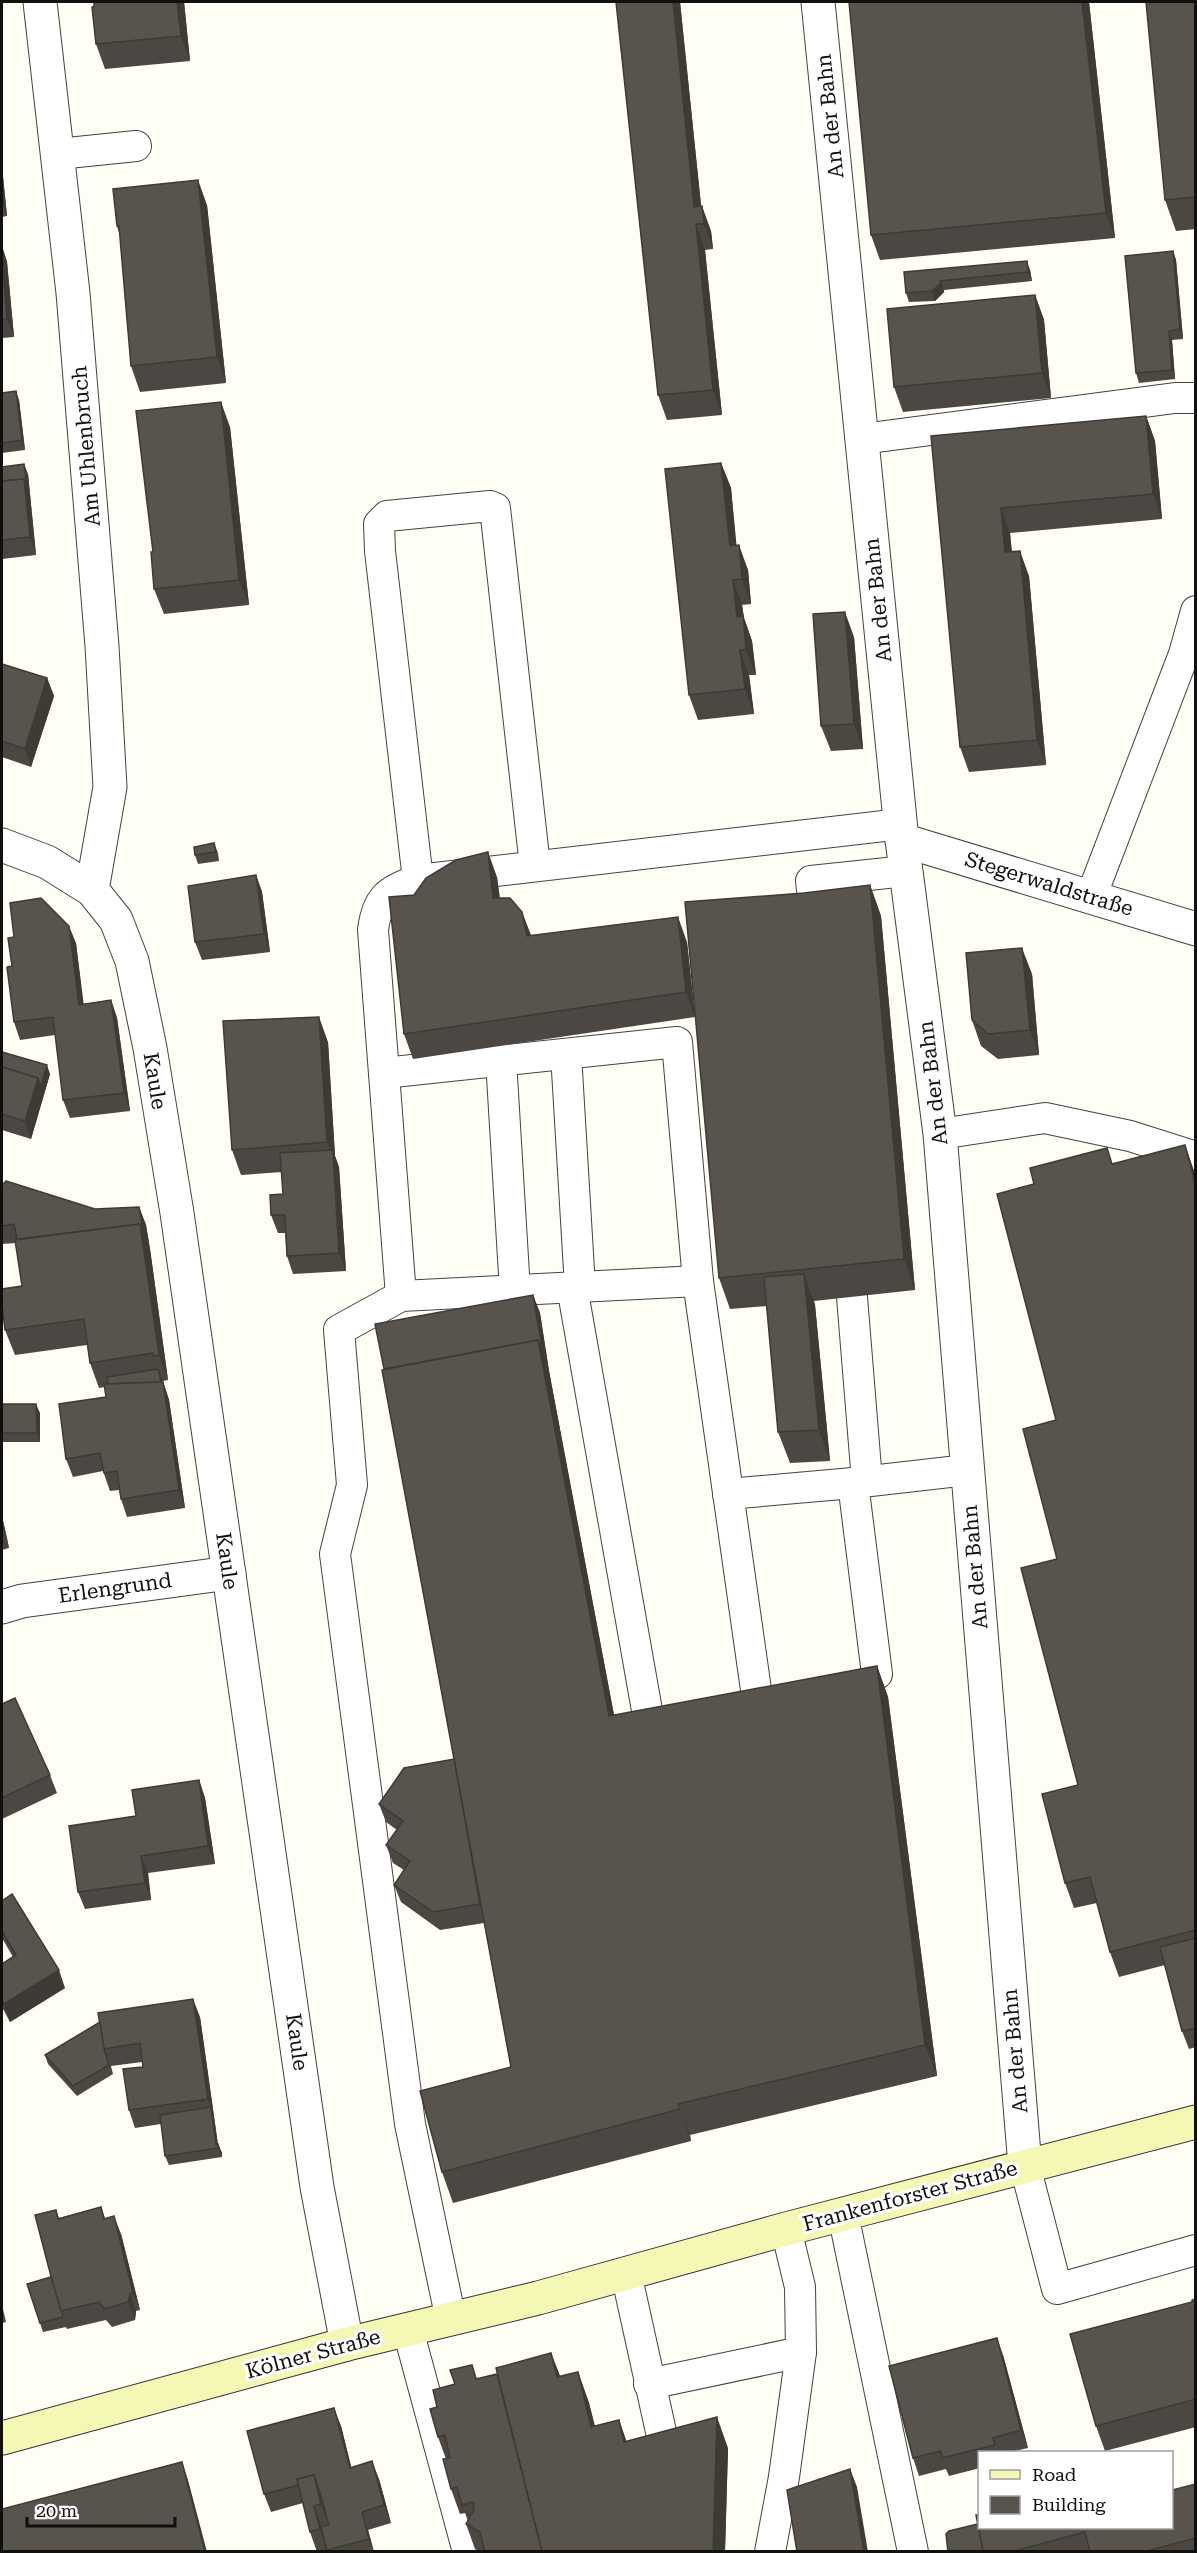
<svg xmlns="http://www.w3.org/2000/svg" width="1197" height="2553" font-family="'Roboto Serif',serif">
  <rect width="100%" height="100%" fill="#fefef4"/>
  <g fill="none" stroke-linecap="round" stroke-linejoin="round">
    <g stroke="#434343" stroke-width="32">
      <g id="lane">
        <polyline points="58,154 136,146"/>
        <polyline points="862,439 1175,398 1196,398"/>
        <polyline points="418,880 380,551 379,524 387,516 490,506 495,508 535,866"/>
        <polyline points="1091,897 1184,654 1196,611"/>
        <polyline points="816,924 811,881 906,871"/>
        <polyline points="566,1054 580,1287"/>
        <polyline points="501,1060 515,1291"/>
        <polyline points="384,1073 677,1042 698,1281"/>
        <polyline points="940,1134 1045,1118 1130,1136 1196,1157"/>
        <polyline points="572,1287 651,1733"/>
        <path d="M401 1296 373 930C377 898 388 890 418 880L901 824"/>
        <polyline points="852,1297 867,1481"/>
        <polyline points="728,1494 853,1483"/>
        <polyline points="877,1674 853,1483 967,1470"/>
        <polyline points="1025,2166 1057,2289 1196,2250"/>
        <polyline points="843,2214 913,2552"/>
        <polyline points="786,2229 800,2287 801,2352"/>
        <polyline points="626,2273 667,2459"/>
        <polyline points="451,2320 410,2124 335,1554 352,1485 339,1330 401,1296 698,1281 759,1711"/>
        <polyline points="408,2330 468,2552"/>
        <polyline points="649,2384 801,2352 784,2477 770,2552"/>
      </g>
    </g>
    <g stroke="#434343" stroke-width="35">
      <g id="street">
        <polyline points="40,2 73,293 102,646 110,787 92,890"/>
        <polyline points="818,2 902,840 940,1134 1025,2166"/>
        <polyline points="902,840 1196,929"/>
        <polyline points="2,845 47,862 92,890 116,920 132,961 150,1048 177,1213 317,2187 347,2344"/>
        <polyline points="2,1607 22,1601 229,1573"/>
      </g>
    </g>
    <g stroke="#323232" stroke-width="35">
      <polyline id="secondary" points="2,2438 347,2344 538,2298 786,2229 1196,2122"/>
    </g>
    <use href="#lane" stroke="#fff" stroke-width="30"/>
    <use href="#street" stroke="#fff" stroke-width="33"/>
    <use href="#secondary" stroke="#f5f8b4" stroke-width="33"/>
  </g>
  <g fill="#4c4742">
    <polygon points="94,2 184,2 190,61 105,69 96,44"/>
    <polygon points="616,2 680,2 701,206 711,231 713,249 705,250 722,415 667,420 658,395"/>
    <polygon points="1089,2 1115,238 880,260 871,235"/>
    <polygon points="1196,2 1196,229 1176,231 1165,200"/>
    <polygon points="2,167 7,216 2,217"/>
    <polygon points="207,205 226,383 140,392 131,366 120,236 117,226"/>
    <polygon points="2,246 7,262 14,337 2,338"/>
    <polygon points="1173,251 1176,260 1183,339 1172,340 1175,379 1139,383 1136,373"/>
    <polygon points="1030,270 1032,281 944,290 944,292 935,301 909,302 906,293 904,272"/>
    <polygon points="1035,295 1044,320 1051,398 903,412 894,387"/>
    <polygon points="2,393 19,400 25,450 2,453"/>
    <polygon points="1146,416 1155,441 1162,519 1010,533 1012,552 1029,576 1046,765 969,772 960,747 931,436"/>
    <polygon points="230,427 249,605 164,614 154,589"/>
    <polygon points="721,463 731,488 736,545 748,570 751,604 742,605 744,618 752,641 756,675 749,675 754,714 698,720 689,695"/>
    <polygon points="2,467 28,474 36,555 2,559"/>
    <polygon points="854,637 863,749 831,751 821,726"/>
    <polygon points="2,664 47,678 54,696 31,767 2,757"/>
    <polygon points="214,843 218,853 219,861 198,864 195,855"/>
    <polygon points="256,875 262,892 270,952 202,960 195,942"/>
    <polygon points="497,877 500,898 522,912 531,935 687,942 695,1017 413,1059 404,1034 414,895"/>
    <polygon points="870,885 881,916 915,1290 814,1301 815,1305 830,1461 790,1463 778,1432 767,1306 730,1309 719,1278 804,893"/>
    <polygon points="76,943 83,1004 111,1000 117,1018 130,1111 70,1118 63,1100 55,1035 20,1040 14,1022 12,966"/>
    <polygon points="1032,974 1039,1055 998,1059 981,1046 972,1020"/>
    <polygon points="328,1042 335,1156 339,1167 346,1271 293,1274 287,1256 285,1233 278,1233 271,1215 283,1194 282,1172 241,1175 232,1150"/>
    <polygon points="2,1052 50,1074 31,1139 2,1130"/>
    <polygon points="1185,1145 1196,1177 1196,2047 1189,2049 1182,2031 1165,1965 1119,1977 1110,1952 1097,1903 1074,1908 1065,1883 1078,1785 1057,1559 1056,1420 1113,1164"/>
    <polygon points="2,1185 95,1209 139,1207 146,1225 150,1249 168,1380 163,1381 169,1400 185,1508 127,1517 121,1499 119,1490 110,1491 103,1471 73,1477 66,1459 106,1397 105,1387 99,1388 90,1363 87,1345 15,1355 5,1330 22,1286 16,1243 2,1244"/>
    <polygon points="533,1295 540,1313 549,1371 614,1715 877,1666 888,1697 937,2076 690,2135 691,2141 453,2203 442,2172 511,2067 484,1923 440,1930 401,1902 394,1885 404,1870 393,1863 386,1845 397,1830 386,1822 379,1804 454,1759 384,1369"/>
    <polygon points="2,1404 40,1413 40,1442 2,1442"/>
    <polygon points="2,1516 9,1548 2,1550"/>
    <polygon points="2,1704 50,1775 57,1793 2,1819"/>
    <polygon points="199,1780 205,1798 215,1864 148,1873 151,1900 85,1909 78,1892 136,1816"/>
    <polygon points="2,1901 65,1988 10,2022 2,2007 2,1964 13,1957 2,1938"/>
    <polygon points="200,2017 218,2144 222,2153 222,2157 169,2165 165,2156 161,2124 135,2128 129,2110 143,2067 142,2062 111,2066 113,2074 77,2096 48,2064 45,2055"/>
    <polygon points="101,2207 105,2218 121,2234 140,2310 136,2311 135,2320 112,2327 106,2320 67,2329 65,2325 66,2327 43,2332 27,2284 51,2277 56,2210 59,2218"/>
    <polygon points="1196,2299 1196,2427 1105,2451 1096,2426"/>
    <polygon points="2,2305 6,2322 2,2323"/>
    <polygon points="551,2353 560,2376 578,2372 589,2403 595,2426 619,2420 626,2441 728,2448 725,2552 479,2552 475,2549 466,2524 468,2521 465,2513 460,2514 451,2489 446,2459 438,2437 437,2407 455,2384 472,2365 477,2379 497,2374"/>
    <polygon points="1003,2355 1028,2448 1011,2452 980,2452 980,2468 949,2476 946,2469 919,2476 913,2458"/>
    <polygon points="341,2426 351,2467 379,2479 391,2523 368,2530 374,2552 317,2552 310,2532 303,2503 271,2512 264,2494"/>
    <polygon points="1196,2484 1196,2552 1090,2552 1090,2550 1085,2552 948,2552 946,2534 1172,2528"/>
  </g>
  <g fill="#3e3a36">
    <polygon points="177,2 184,2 190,61 181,36"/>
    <polygon points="673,2 680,2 703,224 694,207"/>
    <polygon points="1082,2 1089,2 1115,238 1106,213"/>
    <polygon points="2,167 7,216 2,202"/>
    <polygon points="198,180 207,205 226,383 217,357"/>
    <polygon points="702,206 711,231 713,249 704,224"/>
    <polygon points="696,224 705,250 722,415 713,390"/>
    <polygon points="2,246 7,262 14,337 7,319"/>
    <polygon points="1173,251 1176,260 1183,339 1180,329"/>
    <polygon points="1027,261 1030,270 1032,281 1028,272"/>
    <polygon points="941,283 944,292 935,301 932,291"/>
    <polygon points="1035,295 1044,320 1051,398 1042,373"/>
    <polygon points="1169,331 1172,340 1175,379 1172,370"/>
    <polygon points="16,391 19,400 25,450 22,440"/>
    <polygon points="221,402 230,427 249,605 239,580"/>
    <polygon points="1146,416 1155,441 1162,519 1153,494"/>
    <polygon points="721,463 731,488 739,571 730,546"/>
    <polygon points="24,464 28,474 36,555 30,537 24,479"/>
    <polygon points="1001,508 1010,533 1014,577 1005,552"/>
    <polygon points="739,545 748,570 751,604 742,579"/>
    <polygon points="1020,551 1029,576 1046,765 1037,740"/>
    <polygon points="733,580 742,605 744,618 752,641 756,675 746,650 737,617"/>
    <polygon points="845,612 854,637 863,749 854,724"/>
    <polygon points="740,650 749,675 754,714 745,689"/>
    <polygon points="47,678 54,696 31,767 25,749"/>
    <polygon points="488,852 497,877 502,923 493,898"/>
    <polygon points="256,875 262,892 270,952 264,934"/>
    <polygon points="870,885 881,916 915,1290 904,1259"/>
    <polygon points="522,912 531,937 527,936"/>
    <polygon points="678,917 687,942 695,1017 686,992"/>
    <polygon points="69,926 76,943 86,1022 79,1005"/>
    <polygon points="1022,948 1032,974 1039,1055 1030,1030"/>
    <polygon points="111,1000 117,1018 130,1111 124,1093"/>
    <polygon points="319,1017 328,1042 335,1156 339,1167 346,1271 339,1253 334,1161 327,1142"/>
    <polygon points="47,1065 50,1074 31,1139 25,1121 38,1078"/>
    <polygon points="1185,1145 1196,1177 1196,1187"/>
    <polygon points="139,1207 146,1225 150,1249 168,1380 159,1355 140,1224"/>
    <polygon points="804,1274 815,1305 830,1461 819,1430"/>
    <polygon points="533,1295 540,1313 549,1371 620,1747 609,1716 538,1340"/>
    <polygon points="160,1373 169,1400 185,1508 179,1490"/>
    <polygon points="36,1404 40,1413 40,1442 37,1433"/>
    <polygon points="2,1516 9,1548 2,1526"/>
    <polygon points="877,1666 888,1697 937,2076 925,2045"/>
    <polygon points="199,1780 205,1798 215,1864 208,1846"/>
    <polygon points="141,1856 148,1873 151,1900 145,1883"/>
    <polygon points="59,1970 65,1988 10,2022 4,2004"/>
    <polygon points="193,1999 200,2017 218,2146 218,2144 222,2153 222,2157 219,2148 216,2145 211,2107 208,2099"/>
    <polygon points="678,2104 690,2135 691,2141 680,2109"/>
    <polygon points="114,2216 121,2234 140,2310 133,2293"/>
    <polygon points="130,2294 136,2311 135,2320 128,2302"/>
    <polygon points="997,2338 1003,2355 1028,2448 1021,2430"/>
    <polygon points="551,2353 563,2384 557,2377"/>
    <polygon points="578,2372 589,2403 602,2458 591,2427"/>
    <polygon points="334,2408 341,2426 356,2486 350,2468"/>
    <polygon points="717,2417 728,2448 725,2552 713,2552"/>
    <polygon points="619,2420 630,2451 624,2442"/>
    <polygon points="372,2461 379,2479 391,2523 384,2505"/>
    <polygon points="182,2462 188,2480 207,2552 205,2552"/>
    <polygon points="850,2469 857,2487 868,2552 864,2552"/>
    <polygon points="314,2475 328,2514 335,2543 321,2504"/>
    <polygon points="314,2506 328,2545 328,2552 320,2529"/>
    <polygon points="362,2512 368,2530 374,2552 369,2539"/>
  </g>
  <g fill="#58534d" stroke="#3e3a36" stroke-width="1.5">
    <polygon points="94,2 177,2 181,36 96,44 92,7 94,7"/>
    <polygon points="616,2 673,2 694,207 702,206 704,224 696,224 713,390 658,395"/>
    <polygon points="849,2 1082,2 1106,213 871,235"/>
    <polygon points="1146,2 1196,2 1196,197 1165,200"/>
    <polygon points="198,180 217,357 131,366 119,226 117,226 113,189"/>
    <polygon points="1173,251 1180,329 1169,331 1172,370 1136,373 1125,256"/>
    <polygon points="2,254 7,319 2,320"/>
    <polygon points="1027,261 1028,272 940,281 941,283 932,291 906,293 904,272"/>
    <polygon points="1035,295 1042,373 894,387 887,309"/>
    <polygon points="16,391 22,440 2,443 2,393"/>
    <polygon points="221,402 239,580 154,589 151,552 153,552 136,411"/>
    <polygon points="1146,416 1153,494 1001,508 1005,552 1020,551 1037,740 960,747 931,436"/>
    <polygon points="721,463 730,546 739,545 742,579 733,580 737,617 743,616 746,650 740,650 745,689 689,695 665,469"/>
    <polygon points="24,464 27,487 24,479 2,481 2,467"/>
    <polygon points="24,479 30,537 2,540 2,481"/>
    <polygon points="845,612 854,724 821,726 813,614"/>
    <polygon points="2,664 47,678 25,749 2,741"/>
    <polygon points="214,843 216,852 195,855 194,847"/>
    <polygon points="488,852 493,898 510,898 522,912 527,936 678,917 686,992 404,1034 389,897 414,895 426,878 456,860"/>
    <polygon points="256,875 264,934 195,942 188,886"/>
    <polygon points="870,885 904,1259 719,1278 685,902 804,893"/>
    <polygon points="41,898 69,926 79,1005 111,1000 124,1093 63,1100 53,1017 14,1022 7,967 12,966 8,938 14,937 10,903"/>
    <polygon points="1022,948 1030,1030 988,1034 972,1020 966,953"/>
    <polygon points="319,1017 327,1142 232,1150 223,1021"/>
    <polygon points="2,1052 47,1065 41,1086 38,1078 2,1067"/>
    <polygon points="2,1067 38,1078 25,1121 2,1114"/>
    <polygon points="1185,1145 1196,1187 1196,1930 1110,1952 1090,1877 1065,1883 1042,1794 1078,1785 1021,1568 1057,1559 1023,1429 1056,1420 997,1194 1034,1184 1030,1168 1107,1148 1112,1164"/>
    <polygon points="333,1150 339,1253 287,1256 285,1215 271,1215 270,1195 283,1194 280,1153"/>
    <polygon points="6,1181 95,1209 139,1207 143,1229 140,1224 17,1239 14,1224 2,1226 2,1185"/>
    <polygon points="140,1224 159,1355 153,1356 153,1353 90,1363 84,1319 5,1330 2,1304 2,1289 22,1286 15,1240"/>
    <polygon points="804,1274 819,1430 778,1432 764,1277"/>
    <polygon points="533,1295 543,1353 538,1340 384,1369 375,1324"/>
    <polygon points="538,1340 609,1716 877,1666 925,2045 678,2104 680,2109 442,2172 420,2091 511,2067 382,1370"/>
    <polygon points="158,1369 161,1382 108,1384 107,1377"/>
    <polygon points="163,1382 179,1490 121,1499 117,1471 104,1473 100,1453 66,1459 59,1404 106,1397 104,1384"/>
    <polygon points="2,1404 36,1404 37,1433 2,1433"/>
    <polygon points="15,1698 50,1775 2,1798 2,1704"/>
    <polygon points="454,1759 480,1904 433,1912 394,1885 410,1861 386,1845 403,1821 379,1804 404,1768"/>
    <polygon points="199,1780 208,1846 141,1856 145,1883 78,1892 69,1826 136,1816 132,1790"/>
    <polygon points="12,1894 59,1970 4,2004 2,2000 2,1964 16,1955 2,1931 2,1901"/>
    <polygon points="1196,1938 1196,2028 1182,2031 1160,1947"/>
    <polygon points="193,1999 208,2099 129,2110 123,2069 143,2067 140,2043 104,2049 98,2013"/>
    <polygon points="100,2022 104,2049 109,2065 73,2086 45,2055"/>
    <polygon points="211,2107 216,2145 218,2144 219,2148 165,2156 160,2115"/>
    <polygon points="101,2207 104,2219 114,2216 133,2293 130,2294 128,2302 105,2309 99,2302 60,2311 35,2215 56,2210 58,2219"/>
    <polygon points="51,2277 63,2317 40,2323 27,2284"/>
    <polygon points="1196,2299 1196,2399 1096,2426 1070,2334 1192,2302 1192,2300"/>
    <polygon points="997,2338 1021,2430 993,2438 995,2445 942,2458 941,2451 913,2458 889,2366"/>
    <polygon points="551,2353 557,2377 578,2372 591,2427 619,2420 624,2442 717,2417 713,2552 542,2552 496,2368"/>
    <polygon points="472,2365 476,2379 497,2374 542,2552 485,2552 480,2532 466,2524 474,2510 473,2502 462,2505 457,2487 451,2489 443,2459 450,2458 445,2435 438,2437 430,2409 437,2407 433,2390 455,2384 450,2370"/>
    <polygon points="334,2408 350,2468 372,2461 384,2505 362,2512 369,2539 327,2550 321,2527 329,2525 321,2496 314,2475 297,2479 299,2485 264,2494 247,2431"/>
    <polygon points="182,2462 205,2552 2,2552 2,2509"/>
    <polygon points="850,2469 864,2552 797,2552 787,2490"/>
    <polygon points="314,2475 321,2504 314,2506 320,2529 310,2532 297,2479"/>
    <polygon points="1196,2484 1196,2538 1143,2552 1090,2552 1085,2532 1011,2552 983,2552 976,2515 980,2515 980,2528 1172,2528 1172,2490"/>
    <polygon points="978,2524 983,2552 948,2552 946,2534 949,2531"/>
  </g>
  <g text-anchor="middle" stroke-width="6" stroke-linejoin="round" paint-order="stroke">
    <g font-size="21" fill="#101010" stroke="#fff">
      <text transform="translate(830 116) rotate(-96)" y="7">An der Bahn</text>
      <text transform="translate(86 446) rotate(-95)" y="7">Am Uhlenbruch</text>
      <text transform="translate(878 600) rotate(-96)" y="7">An der Bahn</text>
      <text transform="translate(1049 884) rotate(17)" y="7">Stegerwaldstraße</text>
      <text transform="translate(155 1081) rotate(81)" y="7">Kaule</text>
      <text transform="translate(933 1083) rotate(-97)" y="7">An der Bahn</text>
      <text transform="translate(227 1561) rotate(82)" y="7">Kaule</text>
      <text transform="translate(975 1567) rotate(-95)" y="7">An der Bahn</text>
      <text transform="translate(115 1588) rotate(-8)" y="7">Erlengrund</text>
      <text transform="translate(297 2042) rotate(82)" y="7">Kaule</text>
      <text transform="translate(1015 2051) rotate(-95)" y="7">An der Bahn</text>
      <text transform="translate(910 2196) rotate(-15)" y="7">Frankenforster Straße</text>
      <text transform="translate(313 2354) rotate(-15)" y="7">Kölner Straße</text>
    </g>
  </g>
  <rect width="1197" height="2553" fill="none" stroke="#101010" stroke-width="6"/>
  <rect x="978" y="2451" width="195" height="78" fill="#ffffff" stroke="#9f9f9f" stroke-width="1.5"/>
  <rect x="990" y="2470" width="30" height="9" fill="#f5f8b4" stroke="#9f9f9f" stroke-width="1.5"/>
  <text x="1032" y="2481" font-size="18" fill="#101010">Road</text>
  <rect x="990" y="2496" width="30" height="18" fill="#58534d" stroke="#9f9f9f" stroke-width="1.5"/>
  <text x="1032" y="2511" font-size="18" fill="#101010">Building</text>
  <path d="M27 2517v9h148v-9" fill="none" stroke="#101010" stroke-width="3"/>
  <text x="36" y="2517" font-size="18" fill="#101010" stroke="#ffffff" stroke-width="4.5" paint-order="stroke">20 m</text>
</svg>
